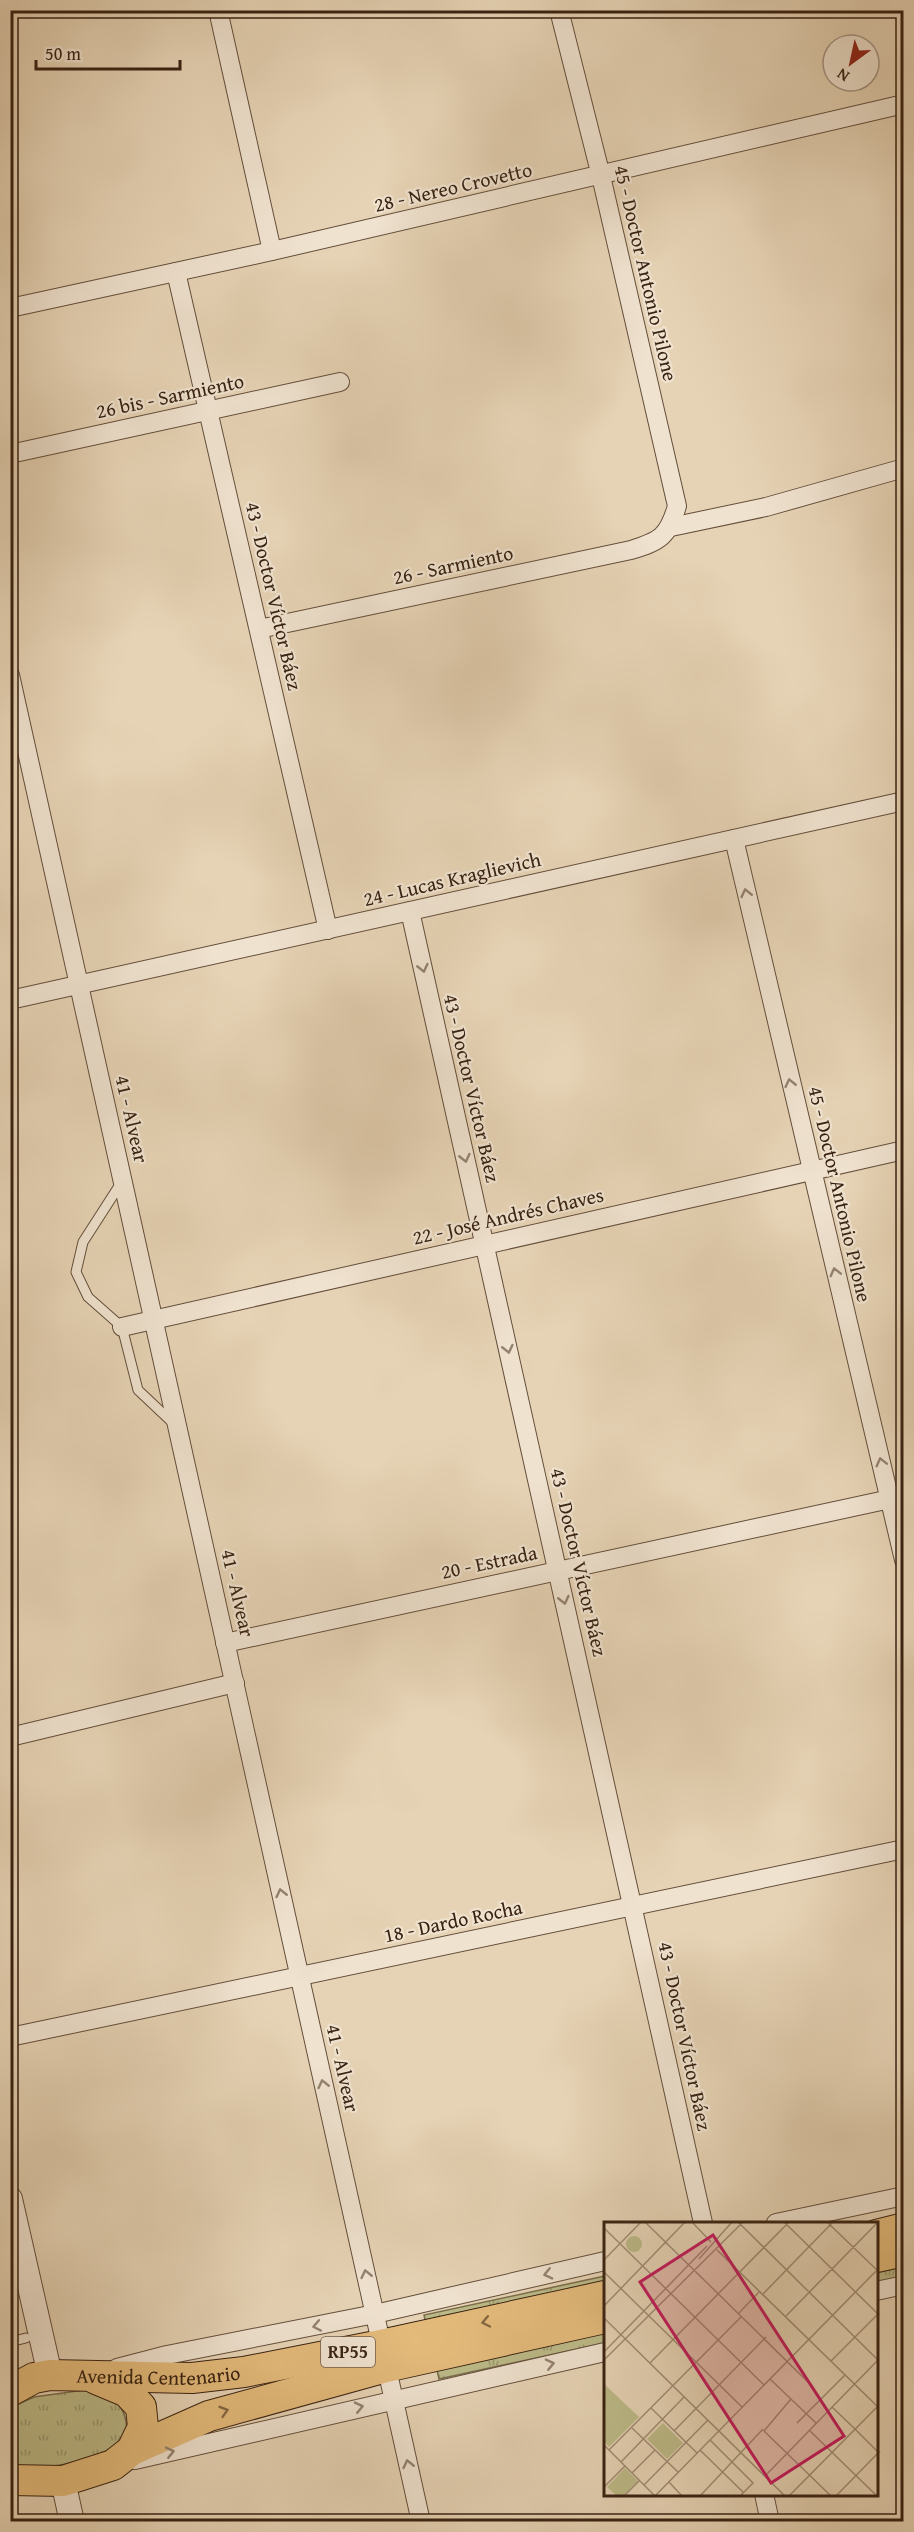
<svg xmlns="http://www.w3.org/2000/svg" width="914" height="2532" font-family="'Gentium Book Plus',serif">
  <defs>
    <pattern id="grass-tufts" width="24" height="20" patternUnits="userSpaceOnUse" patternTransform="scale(1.5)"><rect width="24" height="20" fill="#bcba88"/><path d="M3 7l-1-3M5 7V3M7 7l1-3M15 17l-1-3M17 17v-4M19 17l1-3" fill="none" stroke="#9a976e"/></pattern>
  </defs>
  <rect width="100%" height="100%" fill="#e6d3b5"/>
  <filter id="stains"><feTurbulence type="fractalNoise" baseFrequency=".00333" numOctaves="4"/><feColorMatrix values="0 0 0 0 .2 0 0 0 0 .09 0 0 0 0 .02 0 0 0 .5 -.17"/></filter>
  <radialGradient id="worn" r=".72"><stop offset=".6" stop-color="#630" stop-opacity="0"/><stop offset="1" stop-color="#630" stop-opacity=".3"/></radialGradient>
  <g fill="url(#grass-tufts)" stroke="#7a6e4d" stroke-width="1.5">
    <polygon points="903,2267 903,2277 877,2283 876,2273"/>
    <polygon points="605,2276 605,2286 426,2324 424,2315"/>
    <polygon points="605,2333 605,2343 439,2379 437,2370"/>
    <path d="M84 2390C111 2397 126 2400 127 2432 123 2436 119 2442 114 2446 95 2460 32 2475 11 2464L10 2408 34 2397Z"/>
  </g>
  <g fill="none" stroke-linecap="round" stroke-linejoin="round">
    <g stroke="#644e3b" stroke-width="11">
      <g id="service">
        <polyline points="121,1183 83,1242 76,1272 88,1297 122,1327 138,1390 174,1424"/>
        <polyline points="10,2342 26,2338"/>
      </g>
    </g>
    <g stroke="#644e3b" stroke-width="20">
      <g id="minor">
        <polyline points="218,10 272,251"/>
        <polyline points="176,272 328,930"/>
        <polyline points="10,308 272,251 904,104"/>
        <polyline points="10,454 340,382"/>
        <polyline points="671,527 766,507 904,468"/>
        <path d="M259 629 631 550C660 541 668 537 677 506L601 176 559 10"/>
        <polyline points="10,675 421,2522"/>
        <polyline points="734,839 904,1560"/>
        <polyline points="410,911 703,2223"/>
        <polyline points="10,1000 904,801"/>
        <polyline points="122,1327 904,1150"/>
        <polyline points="225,1643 904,1496"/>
        <polyline points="10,1737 235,1683"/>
        <polyline points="10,2037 904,1849"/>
        <polyline points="776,2223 904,2196"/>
        <polyline points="876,2291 904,2285"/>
        <polyline points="117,2368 167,2355 375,2314 605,2261"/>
        <polyline points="135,2460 605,2352"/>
        <polyline points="764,2494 770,2522"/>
      </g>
    </g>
    <g stroke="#644e3b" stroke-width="26">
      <g id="tertiary">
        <polyline points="10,2199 50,2375"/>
        <polyline points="63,2481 72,2522"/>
      </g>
    </g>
    <g stroke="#382212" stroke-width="32">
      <g id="primary">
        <polyline points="876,2235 904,2228"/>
        <polyline points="876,2257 904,2251"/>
        <polyline points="96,2379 127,2392 141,2407 143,2427 132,2450"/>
        <path id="s1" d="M10 2391 34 2378 50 2375 192 2378 244 2372 381 2345 605 2296"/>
        <polyline points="10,2480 63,2481 113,2465 132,2450 209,2416 386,2367 605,2318"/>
      </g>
    </g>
    <use href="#service" stroke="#efe2cf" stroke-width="9"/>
    <use href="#minor" stroke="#efe2cf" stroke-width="18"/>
    <use href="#tertiary" stroke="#efe2cf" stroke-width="24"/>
    <use href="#primary" stroke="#e3ba7a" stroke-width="30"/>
  </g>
  <defs><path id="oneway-chevron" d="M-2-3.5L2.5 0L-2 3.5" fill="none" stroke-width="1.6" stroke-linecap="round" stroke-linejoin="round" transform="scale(1.5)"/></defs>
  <g stroke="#948270">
    <use href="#oneway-chevron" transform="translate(746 893) rotate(-103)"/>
    <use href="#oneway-chevron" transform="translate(423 968) rotate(77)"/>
    <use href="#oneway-chevron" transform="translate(790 1083) rotate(-103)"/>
    <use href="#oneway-chevron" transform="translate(465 1158) rotate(77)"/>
    <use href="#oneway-chevron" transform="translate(835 1272) rotate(-104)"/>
    <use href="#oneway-chevron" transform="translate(508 1349) rotate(77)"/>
    <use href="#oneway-chevron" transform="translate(881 1462) rotate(-104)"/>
    <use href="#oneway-chevron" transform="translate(564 1600) rotate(77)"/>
    <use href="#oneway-chevron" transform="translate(281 1893) rotate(-103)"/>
    <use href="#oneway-chevron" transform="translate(323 2084) rotate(-103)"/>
    <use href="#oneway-chevron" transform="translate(366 2274) rotate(-103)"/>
    <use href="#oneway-chevron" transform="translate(548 2274) rotate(167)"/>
    <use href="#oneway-chevron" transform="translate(317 2326) rotate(169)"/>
    <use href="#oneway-chevron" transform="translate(550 2364) rotate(-13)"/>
    <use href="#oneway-chevron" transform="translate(359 2407) rotate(-13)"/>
    <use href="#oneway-chevron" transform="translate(170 2452) rotate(-13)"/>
    <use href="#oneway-chevron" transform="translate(408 2464) rotate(-103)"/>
  </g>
  <g stroke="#856641">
    <use href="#oneway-chevron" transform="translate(486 2322) rotate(168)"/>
    <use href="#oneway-chevron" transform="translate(224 2411) rotate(-17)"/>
  </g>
  <g text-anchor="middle" stroke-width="4.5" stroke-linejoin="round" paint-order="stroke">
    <rect fill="#efe2cf" stroke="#6f5c4b" stroke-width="1.5" x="321" y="2337" width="54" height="30" rx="4.5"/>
    <g font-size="18" font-weight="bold" fill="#382212">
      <text x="348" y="2358">RP55</text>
    </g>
    <g font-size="20" fill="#382212" stroke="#efe2cf">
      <text transform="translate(453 187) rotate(-13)" y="7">28 - Nereo Crovetto</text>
      <text transform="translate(646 273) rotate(77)" y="7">45 - Doctor Antonio Pilone</text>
      <text transform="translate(170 396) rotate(-12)" y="7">26 bis - Sarmiento</text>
      <text transform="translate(453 565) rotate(-12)" y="7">26 - Sarmiento</text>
      <text transform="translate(274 596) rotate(77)" y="7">43 - Doctor Víctor Báez</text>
      <text transform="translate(452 879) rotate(-13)" y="7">24 - Lucas Kraglievich</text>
      <text transform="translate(472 1088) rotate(77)" y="7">43 - Doctor Víctor Báez</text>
      <text transform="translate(132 1119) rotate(77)" y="7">41 - Alvear</text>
      <text transform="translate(840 1194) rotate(77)" y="7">45 - Doctor Antonio Pilone</text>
      <text transform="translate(508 1216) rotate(-13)" y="7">22 - José Andrés Chaves</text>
      <text transform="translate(489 1562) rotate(-12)" y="7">20 - Estrada</text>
      <text transform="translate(579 1562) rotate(77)" y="7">43 - Doctor Víctor Báez</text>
      <text transform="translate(238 1593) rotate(77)" y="7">41 - Alvear</text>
      <text transform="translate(453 1921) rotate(-12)" y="7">18 - Dardo Rocha</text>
      <text transform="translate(685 2036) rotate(78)" y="7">43 - Doctor Víctor Báez</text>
      <text transform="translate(343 2068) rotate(77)" y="7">41 - Alvear</text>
      <text dy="7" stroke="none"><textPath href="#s1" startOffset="152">Avenida Centenario</textPath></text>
    </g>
  </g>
  <g transform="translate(604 2222)">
    <rect width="274" height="274" fill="#e6d3b5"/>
    <path d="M22 22a8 8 0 1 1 16 0a8 8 0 1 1-16 0ZM59 201 79 221 63 237 43 217ZM21 246 34 259 19 274H13L3 265Z" fill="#bcba88"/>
    <path d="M0 162 35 195 5 225 0 219Z" fill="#bcba88"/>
    <path fill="none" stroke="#a08c74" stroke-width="1.5" d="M41 0 205 161M88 0 107 20M134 0 275 139M180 0 275 93M223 0 275 50M0 6 160 163M113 28 275 186M95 37 128 0M0 38 37 0M0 50 138 185M159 72 229 0M0 84 81 0M134 92 156 69M182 94 274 0M0 96 181 274M0 130 103 24M0 138 139 0M227 139 275 91M46 141 185 0M166 157 212 201M187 177 160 209 227 274M228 185 251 207 274 230H275L232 274M47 186 93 231M193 201 241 153M28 206 74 250M205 208 273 274M70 209 162 115M106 218 149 261 136 274M0 223 51 274M5 228 137 95M96 228 140 271M17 240 80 175M28 251 51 228M161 254 274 138M65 260 78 274M40 263 104 198M0 265 21 244M20 274 36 258M51 274 275 46M96 274 159 207M185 274 274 184"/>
    <path fill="#c2185b" fill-opacity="0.15" stroke="#c2185b" stroke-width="3" d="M109 13 240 214 167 261 36 60Z"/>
    <rect width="274" height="274" fill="none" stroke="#382212" stroke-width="3"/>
  </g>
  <rect width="914" height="2532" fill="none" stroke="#e6d3b5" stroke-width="36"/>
  <rect x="12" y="12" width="890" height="2508" fill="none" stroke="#382212" stroke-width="3"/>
  <rect x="18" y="18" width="878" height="2496" fill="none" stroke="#382212" stroke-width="1.5"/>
  <g transform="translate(851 63) rotate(213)"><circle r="28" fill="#efe2cf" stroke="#a69583" stroke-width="1.5"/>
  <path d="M0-4.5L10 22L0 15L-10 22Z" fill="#8f2418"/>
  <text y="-9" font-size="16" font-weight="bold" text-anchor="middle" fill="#382212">N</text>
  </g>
  <path d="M36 60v9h144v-9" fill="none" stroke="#382212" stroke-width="3"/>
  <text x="45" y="60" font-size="18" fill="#382212" stroke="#efe2cf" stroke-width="4.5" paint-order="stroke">50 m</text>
  <rect width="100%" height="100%" filter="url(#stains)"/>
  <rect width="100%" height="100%" fill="url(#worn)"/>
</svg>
